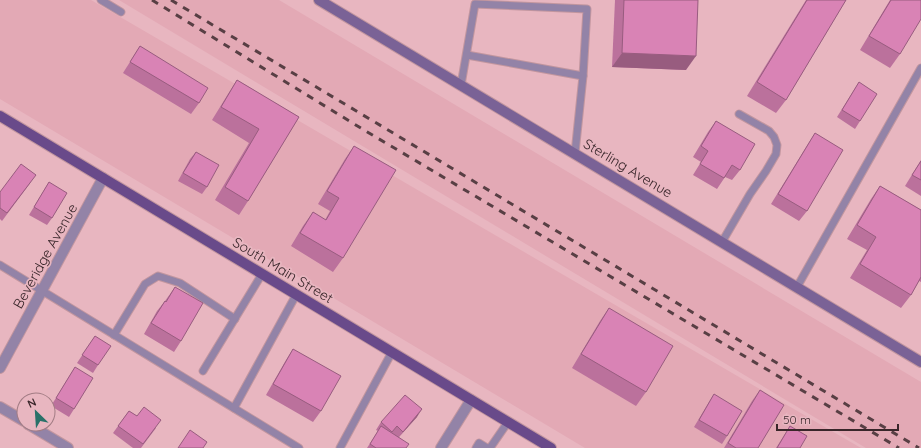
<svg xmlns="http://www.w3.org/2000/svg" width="921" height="448" font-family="Quicksand,sans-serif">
  <rect width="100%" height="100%" fill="#e8b6c0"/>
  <g fill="#e3a9b5">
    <polygon points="0,0 91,0 861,448 585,448 0,99"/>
    <polygon points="119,0 279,0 921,382 921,448 866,448"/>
  </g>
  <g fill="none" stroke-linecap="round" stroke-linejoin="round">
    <g stroke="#c2969f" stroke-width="9">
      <g id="lane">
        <polyline points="101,0 121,12"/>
        <polyline points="467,55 583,76"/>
        <polyline points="461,85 475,4 587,9 583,76 575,153"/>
        <polyline points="722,242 750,194 766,171 776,154 777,145 774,137 769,131 739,114"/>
        <polyline points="0,265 299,448"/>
        <polyline points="797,287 921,68"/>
        <polyline points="114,335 145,284 158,276 180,283 235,319"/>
        <polyline points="203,371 262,274"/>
        <polyline points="234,408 296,295"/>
        <polyline points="340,448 392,352"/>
        <polyline points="476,448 479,443 487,448"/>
        <polyline points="490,448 508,422"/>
      </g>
    </g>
    <g stroke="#c2969f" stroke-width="12">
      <g id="street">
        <polyline points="0,368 103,178"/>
        <polyline points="0,407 24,421"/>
        <polyline points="28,424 68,448"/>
        <polyline points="441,448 471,400"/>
      </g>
    </g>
    <g stroke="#c2969f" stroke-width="12">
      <polyline id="secondary" points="319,0 921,362"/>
    </g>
    <g stroke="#c2969f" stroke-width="12">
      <polyline id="primary" points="0,116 551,448"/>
    </g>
    <use href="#lane" stroke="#9383a7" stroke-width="7"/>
    <use href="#street" stroke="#9383a7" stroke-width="10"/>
    <use href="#secondary" stroke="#7a6296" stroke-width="10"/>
    <use href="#primary" stroke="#694a8a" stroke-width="10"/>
    <g stroke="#583f44" stroke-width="3" stroke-dasharray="7 7" stroke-linecap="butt">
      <polyline points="152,0 364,130 899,448"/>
      <polyline points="171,0 919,448"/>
    </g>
  </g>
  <g fill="#bb719c">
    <polygon points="615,0 698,0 686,70 612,67"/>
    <polygon points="806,0 846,0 786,100 776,113 747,96"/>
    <polygon points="890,0 921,0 900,54 890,68 860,50"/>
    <polygon points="140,46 199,103 191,114 123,73"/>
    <polygon points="237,80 299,117 248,201 239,215 215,200 249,143 212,120 228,94"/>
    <polygon points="859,82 860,121 855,129 837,117"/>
    <polygon points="716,121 740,170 732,180 725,177 717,189 693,175 701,162 693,157 708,132"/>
    <polygon points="815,133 807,211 799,221 771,204 808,144"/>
    <polygon points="354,146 343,258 333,272 291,246 303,226 313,212 325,220 330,211 318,204 345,159"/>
    <polygon points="196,152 207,187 202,194 178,181 190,159"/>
    <polygon points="921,160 921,196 905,186"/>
    <polygon points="31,182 2,221 0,219 0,192"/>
    <polygon points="49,182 52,218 47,225 29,215"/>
    <polygon points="880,186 921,210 921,282 919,281 911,295 901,308 850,278 867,250 847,239 871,199"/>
    <polygon points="175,287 181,341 174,352 144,334 157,311 165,301"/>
    <polygon points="609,308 646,392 636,406 572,368 600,321"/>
    <polygon points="95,336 98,365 93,373 77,363"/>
    <polygon points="293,349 321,411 313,422 266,395 286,360"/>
    <polygon points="75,367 74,409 69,417 51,406"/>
    <polygon points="760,390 758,448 724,448 752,401"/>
    <polygon points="714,394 727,436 722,444 694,427 709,402"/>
    <polygon points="129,411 137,416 156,428 141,448 133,448 113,433"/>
    <polygon points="417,417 399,437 406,448 367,448 378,431 376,430 381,422"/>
    <polygon points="790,426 800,448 776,448"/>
  </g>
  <g fill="#985c7f">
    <polygon points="622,53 696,56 686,70 612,67"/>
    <polygon points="422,409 417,417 397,439 403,432"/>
  </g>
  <g fill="#d983b5" stroke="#985c7f">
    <polygon points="624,0 698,0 696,56 622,53"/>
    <polygon points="807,0 846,0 786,100 757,82"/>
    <polygon points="891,0 921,0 921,19 900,54 869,36"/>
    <polygon points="140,46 208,88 199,103 130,62"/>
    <polygon points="237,80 299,117 248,201 225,187 259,129 221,107"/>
    <polygon points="859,82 877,94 860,121 842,110"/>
    <polygon points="716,121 755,144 740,170 732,165 724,178 700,164 708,151 701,146"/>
    <polygon points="815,133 843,150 807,211 778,194"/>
    <polygon points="354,146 396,170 343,258 300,233 313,212 326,220 339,198 327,191"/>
    <polygon points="196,152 219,165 207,187 183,173"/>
    <polygon points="921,161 921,180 912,175"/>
    <polygon points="21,164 36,175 7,213 0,208 0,192"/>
    <polygon points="49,182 67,193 52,218 34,207"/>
    <polygon points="880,186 921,210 921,277 911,295 860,264 876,237 857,225"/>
    <polygon points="175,287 203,303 181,341 151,323 165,301 166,302"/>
    <polygon points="609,308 673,346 646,392 581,354"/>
    <polygon points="95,336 111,346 98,365 82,355"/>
    <polygon points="293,349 341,376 321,411 273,384"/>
    <polygon points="75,367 93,378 74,409 56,398"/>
    <polygon points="760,390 784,405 758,448 736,448 728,443"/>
    <polygon points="714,394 742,411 727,436 699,420"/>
    <polygon points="405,395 422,409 403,432 397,426 392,432 381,422"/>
    <polygon points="144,407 161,420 143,444 118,426 129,411 137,416"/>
    <polygon points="381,426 409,444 406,448 376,448 370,444"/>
    <polygon points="790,426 807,436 800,448 777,448"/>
    <polygon points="190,430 207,442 203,448 178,448"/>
  </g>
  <g text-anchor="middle" stroke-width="3.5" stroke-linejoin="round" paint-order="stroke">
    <g font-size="14" fill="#39262a" stroke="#e8b6c0">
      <text transform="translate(628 168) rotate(31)" y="5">Sterling Avenue</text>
      <text transform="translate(45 256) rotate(-61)" y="5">Beveridge Avenue</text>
      <text transform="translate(283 270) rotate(31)" y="5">South Main Street</text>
    </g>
  </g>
  <g transform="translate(36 412) rotate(335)"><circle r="19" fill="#e8b6c0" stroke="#a27c84"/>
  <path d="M0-3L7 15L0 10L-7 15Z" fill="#2a7169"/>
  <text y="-6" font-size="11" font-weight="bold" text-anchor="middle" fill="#39262a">N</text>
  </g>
  <path d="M777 424v6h121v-6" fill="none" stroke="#39262a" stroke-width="2"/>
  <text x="783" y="424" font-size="12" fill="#39262a" stroke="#e8b6c0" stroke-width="3" paint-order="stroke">50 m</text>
</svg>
